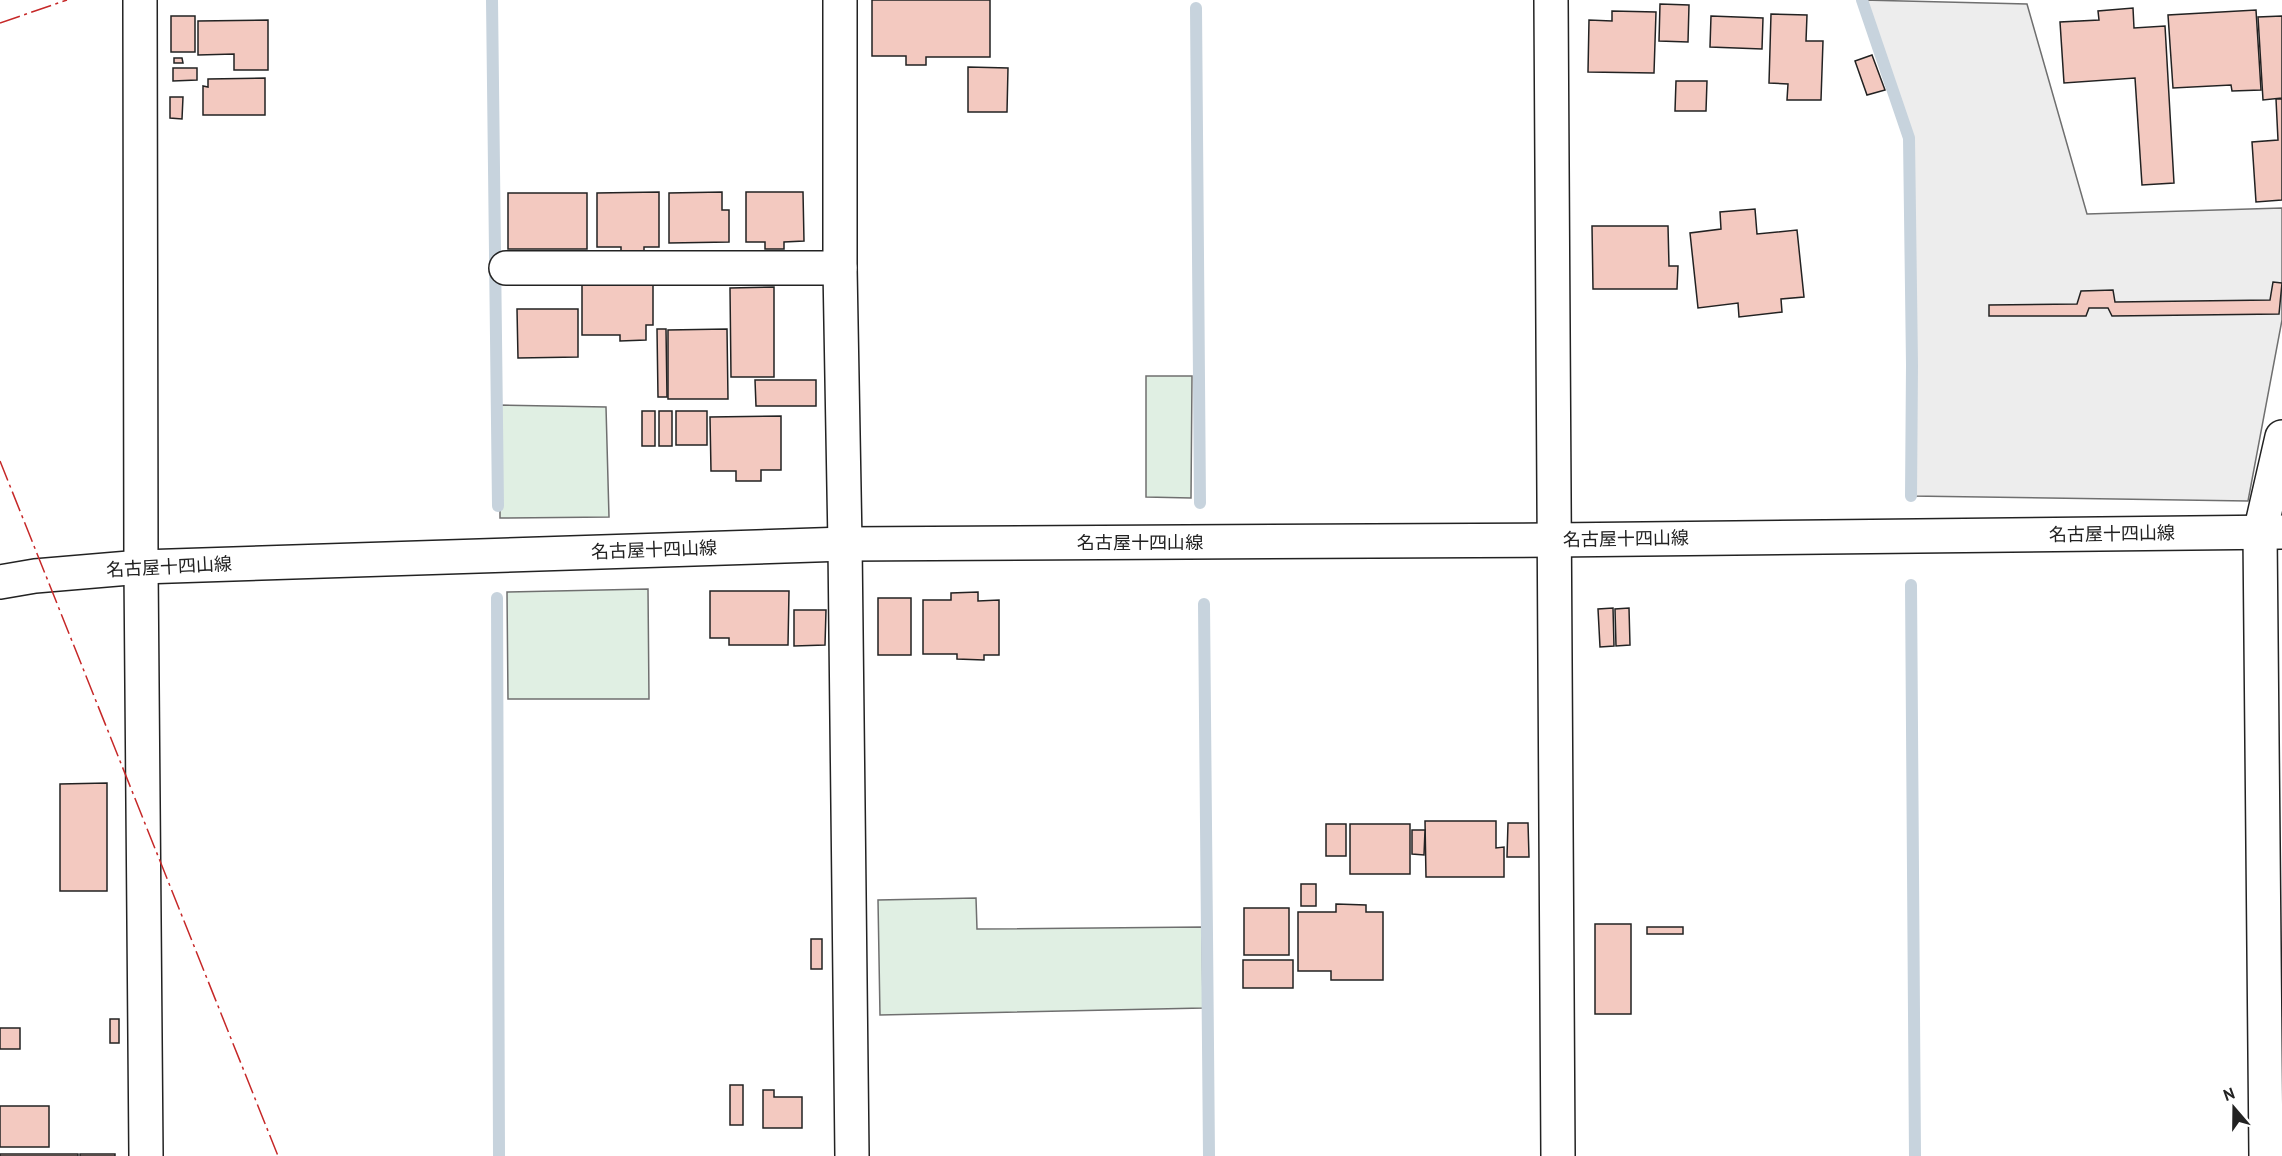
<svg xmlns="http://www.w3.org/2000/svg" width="2282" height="1156" font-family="'PT Sans','Noto Sans JP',sans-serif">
  <rect width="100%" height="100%" fill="#fff"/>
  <g fill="#e0efe3" stroke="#6f6f6f" stroke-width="1.5">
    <polygon points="1146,376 1192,376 1191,498 1146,497"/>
    <polygon points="500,405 606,407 609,517 500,518"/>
    <polygon points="648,589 649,699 508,699 507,592"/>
    <polygon points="976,898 977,929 1202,927 1203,1008 880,1015 878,900"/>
  </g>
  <polygon fill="#ededed" stroke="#6f6f6f" stroke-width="1.5" points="1862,0 2027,4 2087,214 2282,208 2282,320 2248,501 1911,496 1912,365 1909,138"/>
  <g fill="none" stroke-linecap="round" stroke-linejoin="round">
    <g stroke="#c7d3dd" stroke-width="12">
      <polyline points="492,0 498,506"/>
      <polyline points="1862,0 1909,138 1912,365 1911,496"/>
      <polyline points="1196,8 1200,503"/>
      <polyline points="1911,585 1915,1156"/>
      <polyline points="497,598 499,1156"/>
      <polyline points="1204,604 1209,1156"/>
    </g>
  </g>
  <g fill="#f3c9c0" stroke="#222" stroke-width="1.5">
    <polygon points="872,0 990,0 990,57 926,57 926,65 906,65 906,56 872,56"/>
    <polygon points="1660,4 1689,5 1688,42 1659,41"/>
    <polygon points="2133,8 2134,28 2165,26 2174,183 2142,185 2135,78 2064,83 2060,22 2099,20 2098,11"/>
    <polygon points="2256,10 2261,90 2232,91 2231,85 2173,88 2168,15"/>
    <polygon points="1612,11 1656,12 1654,73 1588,72 1589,20 1612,21"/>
    <polygon points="1771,14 1807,15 1806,41 1823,41 1821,100 1787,100 1788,84 1769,83"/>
    <rect x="171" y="16" width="24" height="36"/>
    <polygon points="1711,16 1763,18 1762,49 1710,47"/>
    <polygon points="2282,16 2282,98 2263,100 2258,17"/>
    <polygon points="268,20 268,70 234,70 234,54 198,55 198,21"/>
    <polygon points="1872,55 1885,90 1867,95 1855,61"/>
    <polygon points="174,58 182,58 183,63 174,63"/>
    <polygon points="968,67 1008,68 1007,112 968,112"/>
    <polygon points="173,68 197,68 197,80 173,81"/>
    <polygon points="265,78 265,115 203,115 203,86 208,87 208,79"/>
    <polygon points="1676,81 1707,81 1706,111 1675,111"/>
    <polygon points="170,97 183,97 182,119 170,118"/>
    <polygon points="2276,99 2282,99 2282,200 2256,202 2252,142 2278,140"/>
    <polygon points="659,192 659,247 644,247 644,253 621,254 621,247 597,247 597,193"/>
    <polygon points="722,192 722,210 729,210 729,242 669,243 669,193"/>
    <polygon points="746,192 803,192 804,241 784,242 784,249 765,249 765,242 746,242"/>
    <rect x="508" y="193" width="79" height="56"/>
    <polygon points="1755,209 1757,234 1797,230 1804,297 1781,299 1782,312 1739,317 1738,303 1698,308 1690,233 1721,229 1720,212"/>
    <polygon points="1592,226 1668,226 1669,266 1678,266 1677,289 1593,289"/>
    <polygon points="582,280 653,280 653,325 646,325 646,340 620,341 620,335 582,335"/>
    <polygon points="2273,282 2282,283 2279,314 2112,316 2108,308 2089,308 2086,316 1989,316 1989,305 2077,304 2081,291 2113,290 2115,302 2270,300"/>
    <polygon points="774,287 774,377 731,377 730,288"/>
    <polygon points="517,309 578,309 578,357 518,358"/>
    <polygon points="657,329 666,329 667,397 658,397"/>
    <polygon points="727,329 728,399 668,399 668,330"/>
    <polygon points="755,380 816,380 816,406 756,406"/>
    <rect x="642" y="411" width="13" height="35"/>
    <rect x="659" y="411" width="13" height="35"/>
    <rect x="676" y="411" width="31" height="34"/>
    <polygon points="781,416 781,470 761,470 761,481 736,481 736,471 711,471 710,417"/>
    <polygon points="710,591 789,591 788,645 729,645 729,638 710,638"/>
    <polygon points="978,592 978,601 999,600 999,655 984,655 984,660 957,659 957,654 923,654 923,600 951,600 951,593"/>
    <rect x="878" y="598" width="33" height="57"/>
    <polygon points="1613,608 1614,646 1600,647 1598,609"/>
    <polygon points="1629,608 1630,645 1616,646 1615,609"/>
    <polygon points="794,610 826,610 825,645 794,646"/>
    <polygon points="107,783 107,891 60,891 60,784"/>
    <polygon points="1425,821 1496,821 1496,848 1504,847 1504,877 1426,877"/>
    <polygon points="1508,823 1528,823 1529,857 1507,857"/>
    <rect x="1326" y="824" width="20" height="32"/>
    <rect x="1350" y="824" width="60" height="50"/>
    <polygon points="1412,830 1425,830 1424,855 1412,854"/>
    <rect x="1301" y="884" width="15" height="22"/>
    <polygon points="1336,904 1366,905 1366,912 1383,912 1383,980 1331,980 1331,971 1298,971 1298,912 1336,912"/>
    <rect x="1244" y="908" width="45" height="47"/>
    <rect x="1595" y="924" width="36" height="90"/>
    <rect x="1647" y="927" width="36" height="7"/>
    <rect x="811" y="939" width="11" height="30"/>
    <rect x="1243" y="960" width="50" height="28"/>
    <rect x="110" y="1019" width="9" height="24"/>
    <rect x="0" y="1028" width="20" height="21"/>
    <rect x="730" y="1085" width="13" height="40"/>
    <polygon points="763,1090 774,1090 774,1097 802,1097 802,1128 763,1128"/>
    <rect x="0" y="1106" width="49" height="41"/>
    <rect x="0" y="1154" width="78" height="2"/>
    <rect x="80" y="1154" width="35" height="2"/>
  </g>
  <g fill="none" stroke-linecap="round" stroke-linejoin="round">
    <g stroke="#222" stroke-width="36">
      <g id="minor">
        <polyline points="140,0 141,567 146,1156"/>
        <polyline points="840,0 840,268 845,544 852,1156"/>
        <polyline points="1551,0 1558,1156"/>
        <polyline points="506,268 840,268"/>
        <polyline points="2266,1156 2260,533 2282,437"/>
      </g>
    </g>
    <g stroke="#222" stroke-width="36">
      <polyline id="major" points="0,582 35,576 141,567 845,544 1553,540 2282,532"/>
    </g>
    <use href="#minor" stroke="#fff" stroke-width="33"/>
    <use href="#major" stroke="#fff" stroke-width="33"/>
    <g stroke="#c62828" stroke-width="1.5" stroke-dasharray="21 4.5 3 4.5" stroke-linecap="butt">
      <polyline points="0,23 67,0"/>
      <polyline points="0,461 278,1156"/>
    </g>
  </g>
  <g text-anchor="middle" stroke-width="4.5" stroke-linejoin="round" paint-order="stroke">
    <g font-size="18" fill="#222" stroke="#fff">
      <text transform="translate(2112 534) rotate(-1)" y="6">名古屋十四山線</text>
      <text transform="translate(1626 539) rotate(-1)" y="6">名古屋十四山線</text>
      <text x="1140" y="549">名古屋十四山線</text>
      <text transform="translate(654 550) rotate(-2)" y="6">名古屋十四山線</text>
      <text transform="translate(169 567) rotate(-3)" y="6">名古屋十四山線</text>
    </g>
  </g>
  <g transform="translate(2234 1108) rotate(340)" stroke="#ffffff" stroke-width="4.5" paint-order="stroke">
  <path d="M0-4.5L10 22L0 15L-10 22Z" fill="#222222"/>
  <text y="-9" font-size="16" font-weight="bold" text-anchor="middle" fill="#222222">N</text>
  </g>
</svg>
